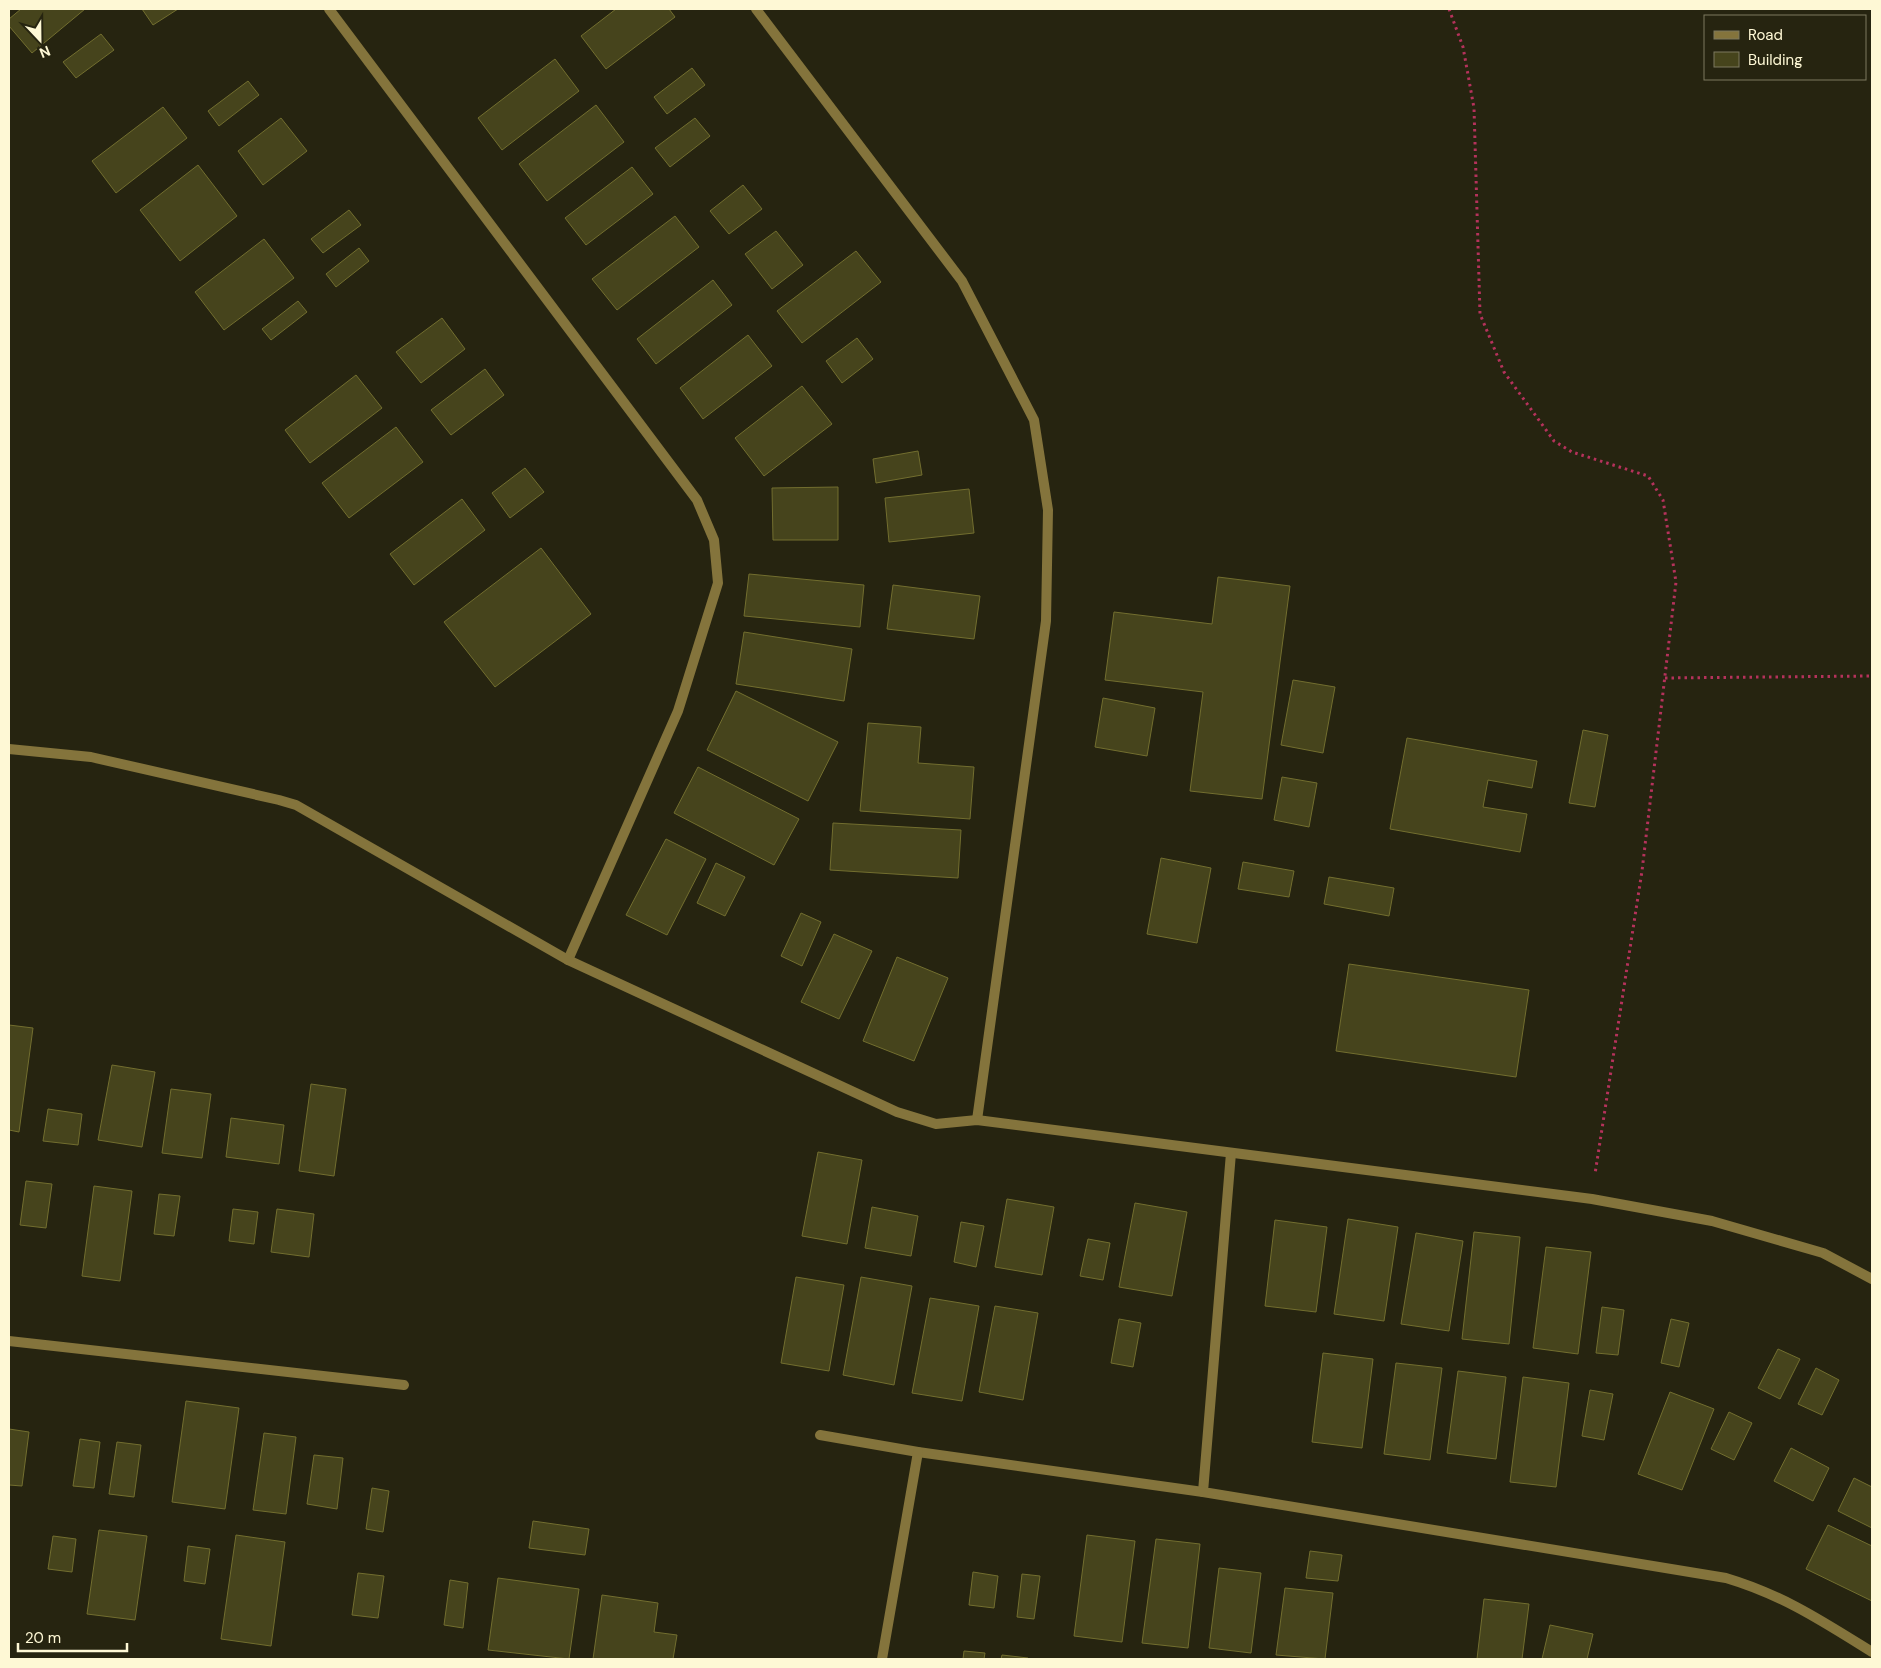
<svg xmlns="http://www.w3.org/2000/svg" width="1881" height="1668" font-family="'DM Sans',sans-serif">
  <rect width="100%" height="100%" fill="#262410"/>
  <g fill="#46441c" stroke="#726e2f">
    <polygon points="21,9 85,9 32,53 9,26 9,19"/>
    <polygon points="142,9 178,9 153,25"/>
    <polygon points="616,9 669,9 675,17 606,69 581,36"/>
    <polygon points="101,34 114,50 76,78 63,62"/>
    <polygon points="555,59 579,91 502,150 478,118"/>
    <polygon points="692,68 705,85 667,114 654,97"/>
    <polygon points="248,81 259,95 219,126 208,111"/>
    <polygon points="596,105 624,142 547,201 519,164"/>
    <polygon points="163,107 187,138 116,193 92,161"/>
    <polygon points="281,118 307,151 263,185 238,151"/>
    <polygon points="695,118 710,136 670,167 655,148"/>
    <polygon points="198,165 237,216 180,261 140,210"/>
    <polygon points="632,167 653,194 586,245 565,218"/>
    <polygon points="743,185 762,209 729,234 710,211"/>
    <polygon points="349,210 361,225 323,253 311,239"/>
    <polygon points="675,216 699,247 617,310 592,279"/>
    <polygon points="776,231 803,265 772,289 745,254"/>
    <polygon points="264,239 294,278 224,330 195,292"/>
    <polygon points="359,248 369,261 336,287 326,274"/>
    <polygon points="856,251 881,282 802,343 777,311"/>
    <polygon points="713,280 732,305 656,364 637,339"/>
    <polygon points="298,301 307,312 271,340 262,329"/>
    <polygon points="442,318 465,349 421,383 396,352"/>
    <polygon points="748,335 772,366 703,419 680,388"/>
    <polygon points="857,338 873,359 842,383 826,361"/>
    <polygon points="485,369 504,395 451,435 431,410"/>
    <polygon points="356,375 382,408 310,463 285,430"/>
    <polygon points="802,386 832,424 764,476 735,438"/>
    <polygon points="396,427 423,462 349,518 322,483"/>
    <polygon points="918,451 922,475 876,483 873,459"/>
    <polygon points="525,468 544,492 510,518 492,493"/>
    <polygon points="838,487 838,540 773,540 772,488"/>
    <polygon points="969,489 974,533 889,542 885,498"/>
    <polygon points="462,499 485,530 414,585 390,554"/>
    <polygon points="541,548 591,614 495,687 444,622"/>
    <polygon points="749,574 864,585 860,627 744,616"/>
    <polygon points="1218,577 1290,586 1262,799 1190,791 1203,692 1105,680 1114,612 1212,624"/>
    <polygon points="893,585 980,596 974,639 887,629"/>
    <polygon points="744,632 852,649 844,701 736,684"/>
    <polygon points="1293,680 1335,687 1323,753 1281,745"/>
    <polygon points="736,691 838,742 808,801 707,750"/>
    <polygon points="1103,698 1155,708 1147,756 1095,747"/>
    <polygon points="868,723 921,727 918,763 974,767 970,819 860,811"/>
    <polygon points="1583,730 1608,735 1595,807 1569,803"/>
    <polygon points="1407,738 1537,761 1532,788 1488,780 1483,807 1527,814 1520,852 1390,829"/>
    <polygon points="698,767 799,819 774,865 674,813"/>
    <polygon points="1282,777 1317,783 1309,827 1274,820"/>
    <polygon points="833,823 961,830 958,878 830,870"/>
    <polygon points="666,839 706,859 667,935 626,915"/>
    <polygon points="1161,858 1211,868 1197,943 1147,934"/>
    <polygon points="1243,862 1294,871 1289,897 1238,889"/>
    <polygon points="716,863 745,877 725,916 697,903"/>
    <polygon points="1329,877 1394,888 1389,916 1324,904"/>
    <polygon points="801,913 821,922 802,966 781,956"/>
    <polygon points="834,934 872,951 839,1019 801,1002"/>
    <polygon points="897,957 948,978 914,1061 863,1041"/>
    <polygon points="1349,964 1529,990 1516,1077 1336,1051"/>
    <polygon points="9,1025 33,1028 19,1132 9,1130"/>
    <polygon points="112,1065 155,1072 142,1147 98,1140"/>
    <polygon points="311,1084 346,1089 334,1176 299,1171"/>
    <polygon points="171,1089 211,1094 202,1158 162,1153"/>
    <polygon points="48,1109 82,1114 78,1145 43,1141"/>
    <polygon points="231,1118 284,1125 279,1164 226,1157"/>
    <polygon points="818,1152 862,1160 847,1244 802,1236"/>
    <polygon points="26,1181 52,1184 46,1228 20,1225"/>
    <polygon points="94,1186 132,1191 120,1281 82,1276"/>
    <polygon points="159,1194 180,1196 174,1236 154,1234"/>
    <polygon points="1007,1199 1054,1207 1042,1275 995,1267"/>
    <polygon points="1135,1203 1187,1212 1172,1296 1119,1287"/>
    <polygon points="872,1207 918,1216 911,1256 865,1248"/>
    <polygon points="233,1209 258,1212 254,1244 229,1241"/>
    <polygon points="277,1209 314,1214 309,1257 271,1252"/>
    <polygon points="1348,1219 1398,1227 1384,1321 1334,1314"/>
    <polygon points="1275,1220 1327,1227 1316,1312 1265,1306"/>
    <polygon points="961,1222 984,1226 976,1267 954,1262"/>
    <polygon points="1474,1232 1520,1237 1509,1344 1462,1339"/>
    <polygon points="1416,1233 1463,1241 1449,1331 1401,1324"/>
    <polygon points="1088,1239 1110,1243 1103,1280 1080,1276"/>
    <polygon points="1546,1247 1591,1252 1578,1354 1533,1348"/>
    <polygon points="796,1277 844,1285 829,1371 781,1363"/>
    <polygon points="861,1277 912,1286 894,1385 843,1375"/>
    <polygon points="930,1298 979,1306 962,1401 912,1393"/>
    <polygon points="995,1306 1038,1313 1023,1400 979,1392"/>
    <polygon points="1602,1307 1624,1310 1618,1355 1596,1353"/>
    <polygon points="1119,1319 1141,1323 1133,1367 1111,1363"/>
    <polygon points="1671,1319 1689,1323 1679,1367 1661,1363"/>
    <polygon points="1778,1349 1800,1359 1780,1399 1758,1388"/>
    <polygon points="1323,1353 1373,1359 1362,1448 1312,1442"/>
    <polygon points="1396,1363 1442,1368 1430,1460 1384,1454"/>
    <polygon points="1816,1368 1839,1380 1822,1415 1798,1404"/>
    <polygon points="1458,1371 1506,1377 1496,1459 1447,1453"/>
    <polygon points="1523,1377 1569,1383 1556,1487 1510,1482"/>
    <polygon points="1590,1390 1613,1394 1604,1440 1582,1436"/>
    <polygon points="1670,1392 1714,1409 1682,1490 1638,1474"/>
    <polygon points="186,1401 239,1408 225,1509 172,1502"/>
    <polygon points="1729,1412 1752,1423 1734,1460 1711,1449"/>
    <polygon points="9,1429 29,1432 22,1486 9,1485"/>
    <polygon points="264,1433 296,1437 286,1514 253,1510"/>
    <polygon points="80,1439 100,1442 94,1488 73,1486"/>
    <polygon points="117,1442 141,1445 134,1497 109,1494"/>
    <polygon points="1791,1448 1829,1468 1813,1501 1774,1481"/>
    <polygon points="314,1455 343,1458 337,1509 307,1504"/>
    <polygon points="1854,1478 1872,1487 1872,1528 1838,1511"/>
    <polygon points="372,1488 389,1491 383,1532 366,1529"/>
    <polygon points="533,1521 589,1529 585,1555 529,1548"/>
    <polygon points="1828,1525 1872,1546 1872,1601 1806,1569"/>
    <polygon points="99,1530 147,1536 135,1620 87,1614"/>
    <polygon points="236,1535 285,1542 271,1646 221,1639"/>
    <polygon points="1087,1535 1135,1541 1122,1642 1074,1636"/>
    <polygon points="53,1536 76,1539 72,1572 48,1569"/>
    <polygon points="1156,1539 1200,1544 1188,1648 1142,1643"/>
    <polygon points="188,1546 210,1549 205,1584 184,1581"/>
    <polygon points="1310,1551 1342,1555 1338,1581 1306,1578"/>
    <polygon points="1219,1568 1261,1573 1251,1653 1209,1648"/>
    <polygon points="973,1572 998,1576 994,1608 969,1605"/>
    <polygon points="358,1573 384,1576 378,1618 352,1615"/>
    <polygon points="1022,1574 1040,1576 1034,1619 1017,1617"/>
    <polygon points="498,1578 579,1589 569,1659 488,1650"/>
    <polygon points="450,1580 468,1583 463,1628 444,1625"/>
    <polygon points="1285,1588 1333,1593 1325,1659 1276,1655"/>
    <polygon points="602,1595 658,1603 654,1632 677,1635 673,1659 593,1659"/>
    <polygon points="1484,1599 1529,1604 1522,1659 1477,1659"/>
    <polygon points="1550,1625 1593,1634 1587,1659 1542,1659"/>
    <polygon points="964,1651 985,1653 984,1659 963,1659"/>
    <polygon points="1002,1655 1028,1658 1028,1659 1001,1659"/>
  </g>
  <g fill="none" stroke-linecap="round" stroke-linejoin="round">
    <g stroke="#b5325b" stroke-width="3" stroke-dasharray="2.5 4" stroke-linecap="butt">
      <polyline points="1449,9 1463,47 1474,108 1480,314 1504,372 1554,441 1572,452 1648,476 1663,500 1676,582 1642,871 1595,1174"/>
      <polyline points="1665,678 1872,676"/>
    </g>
    <g stroke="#84743c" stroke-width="10">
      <polyline points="329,9 697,500 714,540 718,583 678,711 568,960"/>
      <polyline points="756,9 962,281 1034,420 1048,510 1046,621 977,1120"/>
      <polyline points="9,749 91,757 279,800 296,805 568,960 897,1112 936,1124 977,1120 1592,1199 1712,1221 1823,1253 1872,1279"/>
      <path d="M1231 1153 1203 1492 1726 1578C1783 1595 1822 1621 1872 1652"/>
      <polyline points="9,1341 404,1385"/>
      <polyline points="820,1435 918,1452 1203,1492"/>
      <polyline points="882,1659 918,1452"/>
    </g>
  </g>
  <rect width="1881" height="1668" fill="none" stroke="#fef8d5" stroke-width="20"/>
  <rect x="1704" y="15" width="162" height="65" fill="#262410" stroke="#7c795f"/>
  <rect x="1714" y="31" width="25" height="8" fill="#84743c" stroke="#7c795f"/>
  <text x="1748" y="40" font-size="15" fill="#fef8d5">Road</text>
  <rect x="1714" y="52" width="25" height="15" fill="#46441c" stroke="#7c795f"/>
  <text x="1748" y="65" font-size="15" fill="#fef8d5">Building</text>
  <g transform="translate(40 40) rotate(158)" stroke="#262410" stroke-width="4" paint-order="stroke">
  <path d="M0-4L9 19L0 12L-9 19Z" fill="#fef8d5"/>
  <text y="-8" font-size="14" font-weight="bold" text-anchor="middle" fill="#fef8d5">N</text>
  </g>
  <path d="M18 1643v8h109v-8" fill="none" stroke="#fef8d5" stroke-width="2.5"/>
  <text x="25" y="1643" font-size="15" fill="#fef8d5" stroke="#262410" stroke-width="4" paint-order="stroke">20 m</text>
</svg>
